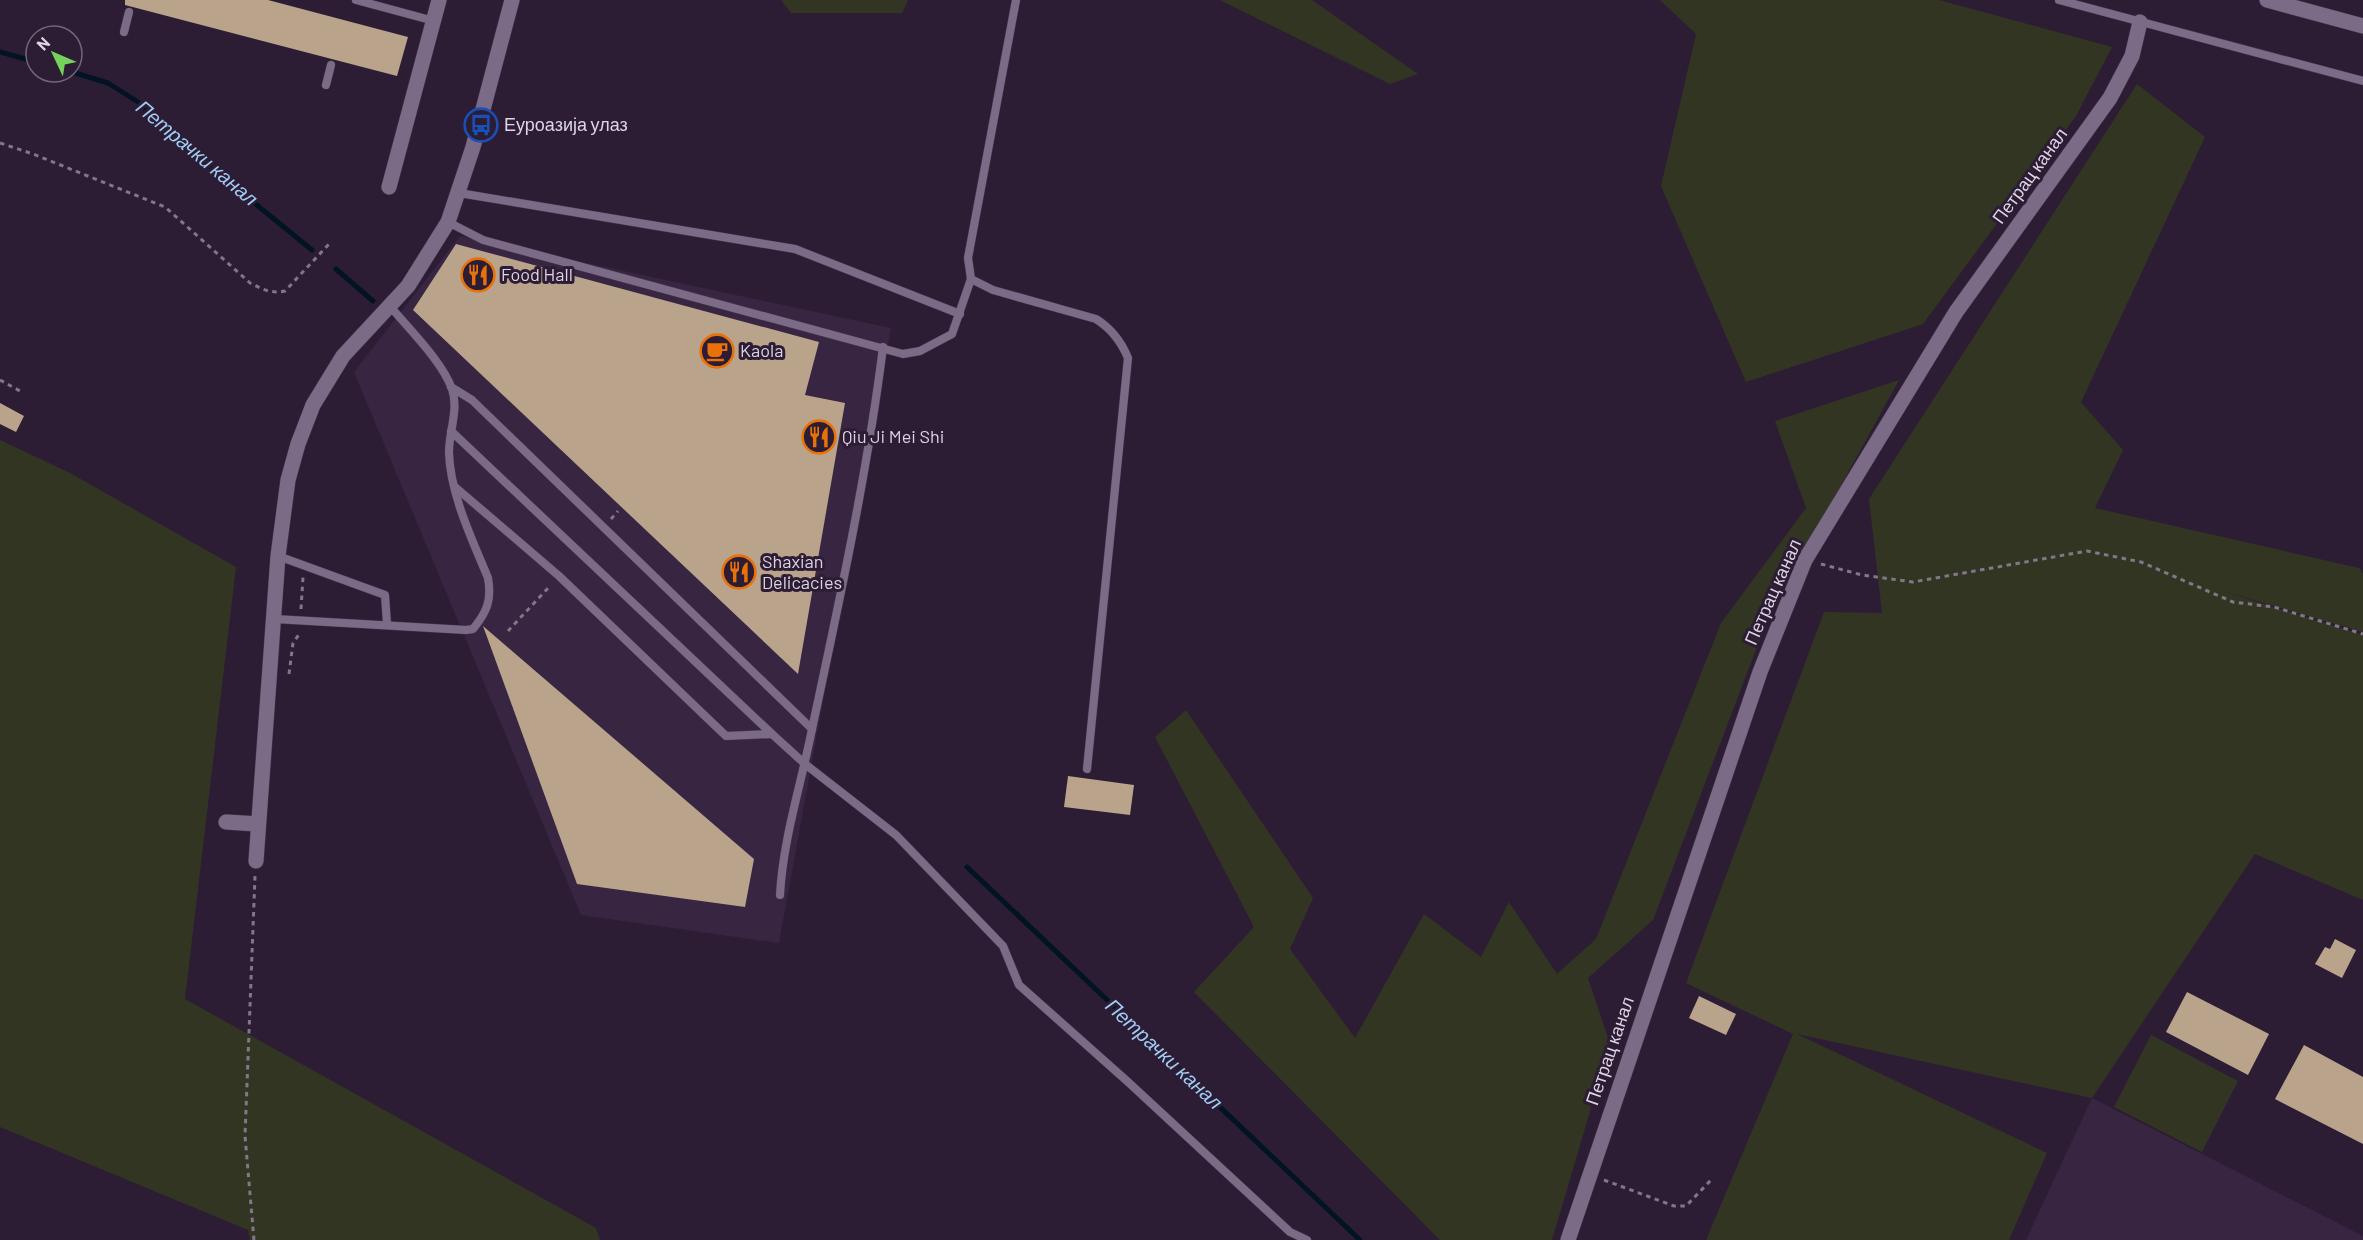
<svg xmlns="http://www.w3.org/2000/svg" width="2363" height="1240" font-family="Barlow,sans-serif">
  <rect width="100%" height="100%" fill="#2c1d35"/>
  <g fill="#372542">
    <polygon points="460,236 891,328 779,943 581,915 354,372"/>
    <polygon points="2092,1098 2363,1236 2363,1240 2026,1240"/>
  </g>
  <g fill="#333523">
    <polygon points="781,0 908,0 902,13 791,13"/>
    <polygon points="1220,0 1312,0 1418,74 1390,84"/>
    <polygon points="1660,0 1939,0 2112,47 2076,116 1923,324 1746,382 1661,186 1696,34"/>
    <polygon points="2137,84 2205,137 2081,402 2123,450 2095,508 2359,568 2363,574 2363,632 2223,591 2363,635 2363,900 2255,854 2092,1098 1797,1034 2047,1153 2009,1240 1706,1240 1793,1034 1686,983 1824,612 1882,613 1869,499"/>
    <polygon points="1899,380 1768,618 1653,920 1588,978 1610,1044 1552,1240 1440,1240 1194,992 1254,927 1155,737 1186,710 1313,898 1290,949 1355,1038 1424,914 1481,957 1509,902 1557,974 1596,939 1721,623 1806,508 1775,421"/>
    <polygon points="0,440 70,473 236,567 185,999 596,1228 600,1240 250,1240 248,1230 0,1127"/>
    <polygon points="2151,1035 2238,1081 2202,1152 2114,1107"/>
  </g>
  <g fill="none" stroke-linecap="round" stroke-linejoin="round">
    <g stroke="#021424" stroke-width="5">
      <polyline points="0,52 36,62"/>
      <polyline points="72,72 108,83 138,102 182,144 312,250"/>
      <polyline points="336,269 373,301"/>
      <polyline points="967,867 1360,1240"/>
    </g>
  </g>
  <g fill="#b9a38b">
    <polygon points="125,0 268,0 408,37 397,76 125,5"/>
    <polygon points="456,244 819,342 805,395 845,403 798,674 413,310"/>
    <polygon points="0,403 24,416 16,432 0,424"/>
    <polygon points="483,626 754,859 745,907 577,884"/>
    <polygon points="1068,776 1134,785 1130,815 1064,807"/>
    <polygon points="2335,939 2356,950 2342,978 2315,964 2325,947 2330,949"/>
    <polygon points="2187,992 2269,1034 2248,1075 2166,1032"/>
    <polygon points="1699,996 1736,1014 1726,1035 1689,1018"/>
    <polygon points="2304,1045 2363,1077 2363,1144 2275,1099"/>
  </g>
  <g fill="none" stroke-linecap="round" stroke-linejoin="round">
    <g stroke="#44384c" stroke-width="9">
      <g id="lane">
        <polyline points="356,0 434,21"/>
        <path d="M1016 0 968 258 971 279 993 290 1096 319C1112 329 1121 341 1128 358L1087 769"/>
        <polyline points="2059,0 2363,81"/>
        <polyline points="124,32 129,12"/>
        <polyline points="326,85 331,65"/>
        <polyline points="459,193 795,249 960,314"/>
        <polyline points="448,222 483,240 903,354 920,351 952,334 971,279"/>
        <polyline points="451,387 472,400 812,729"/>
        <polyline points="451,431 772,734"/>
        <polyline points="455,487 559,576 726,736 772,734 805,764 896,835 1003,946 1019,985 1127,1081 1290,1232 1307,1240"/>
        <polyline points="278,556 385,595 387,624"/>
        <path d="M275 619 466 630 473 629C487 612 492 600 488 578 472 539 450 494 449 452 449 431 459 409 452 389 442 361 408 328 389 305"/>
        <path d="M780 895C783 839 801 785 812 729 839 603 867 475 883 347"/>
      </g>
    </g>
    <g stroke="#44384c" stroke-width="16">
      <g id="street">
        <polyline points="2267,0 2363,26"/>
        <polyline points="389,187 439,0"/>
        <polyline points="226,822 258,824"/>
        <polyline points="256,861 278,556 288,480 298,444 313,405 343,356 408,286 448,222 473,147 512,0"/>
        <polyline points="1568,1240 1760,672 1805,560 1956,312 2110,98 2132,56 2140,22"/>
      </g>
    </g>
    <g stroke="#82768a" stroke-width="3" stroke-dasharray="4.5 4.5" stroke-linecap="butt">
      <path d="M0 143 33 154 165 207 250 283C262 289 271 294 285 291L330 243"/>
      <polyline points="0,380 20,391"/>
      <polyline points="611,519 618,511"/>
      <polyline points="1821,564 1862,575 1913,582 2087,551 2141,562 2233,602 2274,607 2363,634"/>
      <polyline points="301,609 303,577"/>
      <polyline points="508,631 550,586"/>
      <polyline points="289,674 293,643 300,633"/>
      <polyline points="1604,1180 1674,1206 1686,1206 1712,1179"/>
      <polyline points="254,1240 245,1136 255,876"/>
    </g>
    <use href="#lane" stroke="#7c6b87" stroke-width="8"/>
    <use href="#street" stroke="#7c6b87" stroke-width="15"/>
  </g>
  <defs>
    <g id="bus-ring" transform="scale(1.725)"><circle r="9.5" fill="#2c1d35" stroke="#1a4fb4" stroke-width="1.5"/><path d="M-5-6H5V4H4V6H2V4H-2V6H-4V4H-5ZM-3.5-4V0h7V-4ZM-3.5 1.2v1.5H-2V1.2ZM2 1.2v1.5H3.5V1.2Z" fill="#1a4fb4"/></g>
    <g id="restaurant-ring" transform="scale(1.725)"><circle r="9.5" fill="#2c1d35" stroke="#e8710a" stroke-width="1.5"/><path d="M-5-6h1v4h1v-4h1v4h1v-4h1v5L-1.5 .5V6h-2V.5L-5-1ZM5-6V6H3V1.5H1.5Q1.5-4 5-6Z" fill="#e8710a"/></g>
    <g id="cafe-ring" transform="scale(1.725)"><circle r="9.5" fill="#2c1d35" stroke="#e8710a" stroke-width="1.5"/><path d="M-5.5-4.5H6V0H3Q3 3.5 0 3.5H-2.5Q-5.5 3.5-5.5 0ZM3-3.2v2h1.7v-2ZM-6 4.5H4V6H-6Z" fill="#e8710a"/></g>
  </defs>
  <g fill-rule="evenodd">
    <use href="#bus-ring" x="481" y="125"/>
    <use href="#restaurant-ring" x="478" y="275"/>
    <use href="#cafe-ring" x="717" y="351"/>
    <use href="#restaurant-ring" x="819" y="437"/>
    <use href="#restaurant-ring" x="739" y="572"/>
  </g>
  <g text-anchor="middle" stroke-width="6" stroke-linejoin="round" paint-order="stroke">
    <g font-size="18" fill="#ddd4e4" stroke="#2c1d35" text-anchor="start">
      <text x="504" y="131">Еуроазија улаз</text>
      <text x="501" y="281">Food Hall</text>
      <text x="740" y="357">Kaola</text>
      <text x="842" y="443">Qiu Ji Mei Shi</text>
      <text x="762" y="568">Shaxian<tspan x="762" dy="21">Delicacies</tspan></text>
    </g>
    <g font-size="18" fill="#ddd4e4" stroke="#2c1d35">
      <text transform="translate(2030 176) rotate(-54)" y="6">Петрац канал</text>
      <text transform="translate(1773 592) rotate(-66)" y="6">Петрац канал</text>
      <text transform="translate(1610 1051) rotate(-71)" y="6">Петрац канал</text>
    </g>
    <g font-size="20" font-style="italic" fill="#a1ccf4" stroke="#2c1d35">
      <text transform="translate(197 153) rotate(40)" y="7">Петрачки канал</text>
      <text transform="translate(1164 1054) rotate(43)" y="7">Петрачки канал</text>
    </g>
  </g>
  <g transform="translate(54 54) rotate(314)"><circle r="28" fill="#2c1d35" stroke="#73667b" stroke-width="1.5"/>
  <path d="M0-4.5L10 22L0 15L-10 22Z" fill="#75d25a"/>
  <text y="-9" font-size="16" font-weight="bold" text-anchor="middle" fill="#ddd4e4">N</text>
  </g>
</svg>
